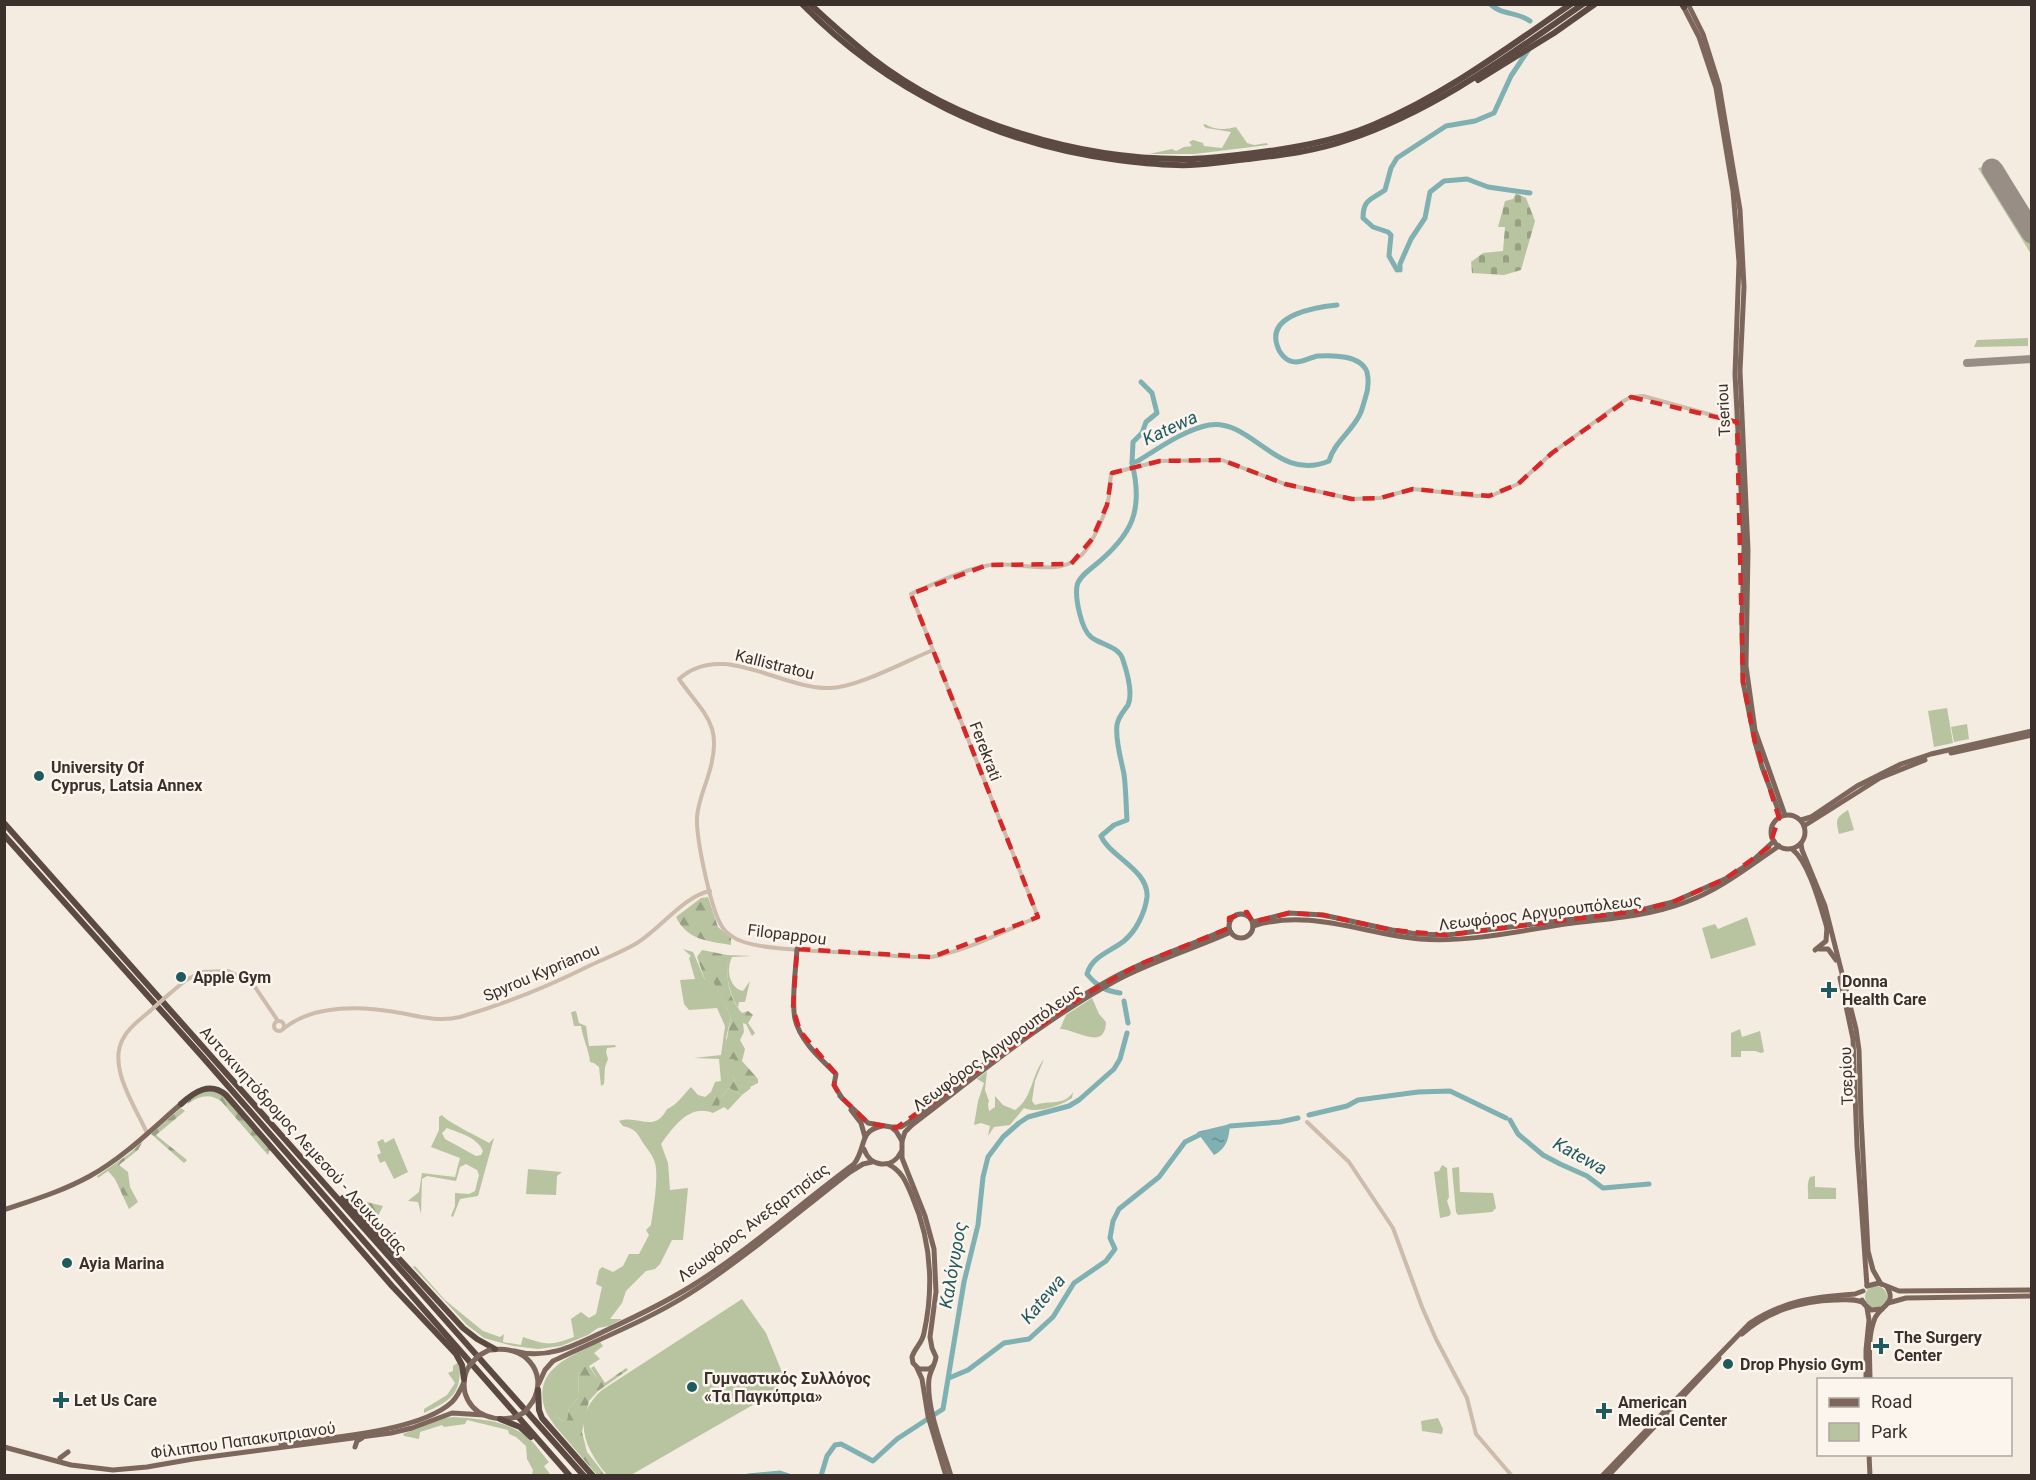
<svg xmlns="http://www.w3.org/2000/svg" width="2036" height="1480" font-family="Roboto,sans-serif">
  <defs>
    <pattern id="forest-firs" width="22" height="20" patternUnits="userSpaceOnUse" patternTransform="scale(1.5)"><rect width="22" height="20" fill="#b8c4a0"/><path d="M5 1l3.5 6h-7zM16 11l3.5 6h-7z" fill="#97a083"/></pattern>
    <pattern id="cemetery-stones" width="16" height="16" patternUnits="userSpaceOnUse" patternTransform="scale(1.5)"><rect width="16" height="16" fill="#b8c4a0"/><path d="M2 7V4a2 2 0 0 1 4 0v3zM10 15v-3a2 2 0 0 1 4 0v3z" fill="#97a083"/></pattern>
    <pattern id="water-ripples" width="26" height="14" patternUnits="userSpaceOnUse" patternTransform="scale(1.5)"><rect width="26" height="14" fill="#7fb0b2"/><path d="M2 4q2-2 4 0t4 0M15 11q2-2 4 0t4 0" fill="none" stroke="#699091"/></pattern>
  </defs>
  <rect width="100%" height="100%" fill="#f4ebe1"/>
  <g fill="#b8c4a0" fill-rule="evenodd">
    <path d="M1205 124C1214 130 1225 130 1236 127L1247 143 1254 145 1267 143 1268 145 1194 154H1149L1172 149 1176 151 1184 147 1192 146 1189 142 1193 140 1203 143 1204 146 1222 148 1231 132 1206 128 1203 125Z"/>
    <polygon points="2002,164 2031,213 2031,223 1996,166 1985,169 2031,244 2031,254 1978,168"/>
    <polygon points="2028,338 2028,346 1974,347 1977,340"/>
    <polygon points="1947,708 1953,743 1934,747 1928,711"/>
    <polygon points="1967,724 1969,739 1954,742 1951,727"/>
    <path d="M1848 810 1854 830 1839 834C1836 820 1835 818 1848 810Z"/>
    <polygon points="1747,917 1756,945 1711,959 1702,928 1715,924 1718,929"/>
    <path d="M683 949 693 952 705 980H713L731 1017 726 1038 734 1059 754 1083 758 1079V1083L744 1090 735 1082 733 1075 720 1098 729 1088 742 1095 728 1110 724 1107 713 1113C690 1103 673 1127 661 1144L668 1163 670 1190 688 1188 683 1240H672L660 1264 655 1269 646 1271 626 1291 622 1303 610 1319H622L609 1326 598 1328 588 1335 561 1346 538 1349 513 1346 484 1338 467 1325 413 1267 415 1266 445 1300 483 1331 500 1337 504 1334 503 1342 521 1345 523 1337C547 1345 550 1346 574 1337L571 1319 581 1312 589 1318 596 1314 602 1287 596 1284 599 1270 602 1267 613 1272 623 1266 629 1254H639L649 1235 646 1230 651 1225C653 1210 659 1177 655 1163 653 1156 650 1153 646 1147 637 1135 639 1130 623 1126L619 1121C638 1114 654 1134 667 1109 677 1105 683 1095 691 1087L698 1095 705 1097 711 1092 715 1082 721 1081 719 1059 694 1058 721 1055 725 1026 717 1008 689 1010 684 1004 680 980 695 979 689 958 691 956Z"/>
    <path d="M727 955 752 956 732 957C726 969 729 988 743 991L750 981 745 1002H739L738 1008C727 988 727 977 727 955Z"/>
    <path d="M1092 998 1099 1014 1106 1022C1105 1052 1076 1029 1060 1029L1066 1015Z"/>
    <path d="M576 1011 579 1023 586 1026 589 1046 615 1045 616 1047 607 1048 606 1052 608 1059 605 1067 604 1084 601 1086 599 1067 594 1063 590 1062C589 1050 583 1039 581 1026H574L571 1012Z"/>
    <polygon points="1740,1029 1742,1037 1760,1031 1764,1052 1761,1053 1755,1051 1741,1051 1741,1057 1731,1057 1731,1033"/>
    <path d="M1044 1059 1035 1081 1032 1101 1035 1105C1048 1100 1065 1106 1073 1092L1072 1098C1060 1106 1037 1114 1024 1108L1010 1125 994 1127 988 1136 990 1126 981 1123 974 1125 978 1101 984 1083 977 1079 987 1071 985 1090 989 1101 988 1104 989 1111 995 1107V1096L1003 1105 1015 1110C1033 1098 1031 1075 1044 1059Z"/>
    <path d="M442 1115C447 1122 479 1137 489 1143L494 1138 478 1196 460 1199 453 1217 451 1216 455 1206V1193L469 1194 475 1191 479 1175 477 1170 466 1164 460 1167 456 1181 427 1176 422 1179 421 1214 418 1202 408 1201 419 1192 422 1173 455 1177 460 1158 431 1147 439 1130V1117ZM447 1128C460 1133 478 1138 483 1151L481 1155 476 1156 445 1139 442 1133Z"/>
    <polygon points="394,1138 408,1172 394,1179 385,1161 380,1163 377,1155 381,1153 377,1142 383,1139 385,1143"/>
    <polygon points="1442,1165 1447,1168 1449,1197 1447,1201 1451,1213 1449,1216 1440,1218 1434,1172 1439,1171"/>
    <polygon points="1459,1167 1460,1192 1493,1193 1496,1208 1492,1212 1458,1215 1456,1212 1452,1168"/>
    <polygon points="528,1169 562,1172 557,1176 556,1195 526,1194"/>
    <path d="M1815 1176V1187L1836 1188V1199H1808C1809 1192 1806 1184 1810 1177Z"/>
    <circle cx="1876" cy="1297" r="11"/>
    <path d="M742 1299 766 1333 784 1377 777 1384 779 1390 631 1475H607C584 1448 571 1417 602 1390Z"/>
    <path d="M600 1342 603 1346 594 1353 600 1359 589 1366 598 1380 589 1373 579 1370 578 1398 569 1408 567 1420 563 1421 557 1417 554 1411 547 1414C529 1370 569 1357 600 1342Z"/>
    <path d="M459 1362C463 1394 450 1401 424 1413V1409L447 1395 455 1383 448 1373 453 1371V1366Z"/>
    <path d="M454 1417C479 1419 507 1420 527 1437 535 1443 542 1454 549 1462L544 1466 550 1474 549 1475H532L533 1470 527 1459 526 1446 516 1437 509 1434 508 1430 467 1420 465 1424 444 1427 442 1425 420 1432 419 1439 404 1436 403 1434 443 1418Z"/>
    <polygon points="1438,1418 1443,1429 1442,1434 1422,1431 1421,1421"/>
  </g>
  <g fill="url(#forest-firs)">
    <path d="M708 897 718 927 731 938V945C708 941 687 940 676 917L701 898Z"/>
    <path d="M702 950 727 955C727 977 727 996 742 1013L748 1011 753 1015 748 1023 755 1033 752 1036 746 1024 743 1023 744 1032 740 1040 745 1049 742 1061 758 1079 755 1083 735 1074 734 1059H723L731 1017 713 981 705 980 697 957Z"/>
    <polygon points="733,1075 735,1082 744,1089 749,1086 751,1088 742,1095 729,1088 720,1098 719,1107 715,1110 706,1108 725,1080"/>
    <path d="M209 1089 222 1093 271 1148 268 1155 221 1101C209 1092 198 1097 187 1104L190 1099Z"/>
    <polygon points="181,1108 185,1111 156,1135 187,1160 184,1163 151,1134"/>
    <polygon points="143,1141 138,1150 119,1165 128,1172 130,1187 138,1202 129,1209 115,1179 108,1171 98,1178 97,1176 129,1154"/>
    <polygon points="367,1202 383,1206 376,1220 386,1234 383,1235 361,1211"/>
    <polygon points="583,1360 589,1373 597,1378 591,1368 594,1366 605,1383 626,1368 628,1370 598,1391 589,1401 582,1432 587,1452 605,1475 597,1475 555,1426 547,1414 554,1410 557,1417 563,1421 567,1420 569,1408 578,1398 579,1370 576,1365"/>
  </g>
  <polygon fill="url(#cemetery-stones)" points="1516,193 1526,198 1535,221 1521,270 1504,275 1472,273 1471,262 1483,253 1503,251 1505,227 1498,227 1505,201 1513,199"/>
  <path fill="url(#water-ripples)" d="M1230 1124C1229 1138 1227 1148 1214 1155L1197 1132Z"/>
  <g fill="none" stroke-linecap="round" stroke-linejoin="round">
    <g stroke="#7fb0b2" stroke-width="5">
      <path d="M1490 4C1501 15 1518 12 1530 21"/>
      <path d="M1397 270 1389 256 1391 235 1388 232 1373 227 1363 218C1363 199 1371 200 1385 190L1391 168 1397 158 1446 126 1475 121 1494 113 1511 76 1529 49"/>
      <polyline points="1400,270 1400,264 1411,239 1425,218 1430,192 1444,181 1467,179 1488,187 1530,193"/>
      <polyline points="1132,463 1133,442 1142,433 1146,422 1157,413 1152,393 1141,382"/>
      <path d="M1120 993C1105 991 1097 986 1087 974 1092 956 1110 952 1124 941 1136 931 1145 913 1147 897 1149 870 1110 857 1101 836L1114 825 1127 820C1126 805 1126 789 1124 774 1121 759 1115 740 1117 725 1118 717 1124 711 1128 705 1133 694 1127 672 1123 660 1119 646 1101 645 1091 637 1081 629 1075 598 1077 586 1078 578 1088 571 1094 566 1132 535 1144 511 1132 463L1138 461C1159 448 1184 430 1209 425 1252 418 1277 483 1329 461 1334 443 1350 433 1359 416 1362 411 1363 405 1365 399 1368 391 1369 381 1367 372 1361 355 1332 355 1318 356 1311 357 1303 362 1296 362 1286 362 1279 353 1277 345 1267 314 1318 307 1337 305"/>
      <polyline points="1124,1001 1128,1023"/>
      <polyline points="1309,1115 1347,1106 1358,1100 1418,1092 1450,1091 1506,1118"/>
      <polyline points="1510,1120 1518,1134 1543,1155 1560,1164 1587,1176 1603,1188 1649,1184"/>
      <polyline points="1230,1126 1280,1122 1298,1118"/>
      <polyline points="949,1378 968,1370 1004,1343 1029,1339 1053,1317 1074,1283 1106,1261 1115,1249 1110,1238 1113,1221 1119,1209 1159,1177 1185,1142 1199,1135"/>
      <polyline points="748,1476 780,1473 789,1476"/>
      <polyline points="821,1476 827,1456 835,1445 841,1444 873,1461 897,1439 943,1409 964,1282 978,1225 983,1177 988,1157 1003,1137 1019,1123 1028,1117 1069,1106 1079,1100 1114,1069 1120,1059 1127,1033"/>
    </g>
    <polyline stroke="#988e86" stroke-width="8" points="1967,363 2032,359"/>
    <polyline stroke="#988e86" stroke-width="21" points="1992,169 2032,233"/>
    <g stroke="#cdbbac" stroke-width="4">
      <path d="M933 650C906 661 857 688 829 688 780 689 722 640 679 679 704 715 724 724 709 773 705 787 698 802 697 817 696 838 711 912 723 928 725 931 730 935 733 937 752 951 828 951 855 953 880 954 906 958 932 957 969 950 1004 931 1038 917L911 594C934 584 960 571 985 566 1019 558 1064 584 1088 547 1097 532 1106 513 1109 496 1110 488 1109 481 1112 473L1160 461 1222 460 1285 484 1352 499 1380 498 1413 489 1476 496 1493 495 1518 484 1552 453 1622 402 1631 397 1643 396 1737 422"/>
      <polyline points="168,995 186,980 202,972 228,971 253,984 278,1021"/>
      <circle cx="279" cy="1026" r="5"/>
      <path d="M283 1029C315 1003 363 1006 401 1013 421 1017 440 1022 460 1017 505 1004 549 986 591 965 606 958 622 952 637 943 660 929 684 896 710 891"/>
      <polyline points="1307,1122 1349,1162 1393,1228 1422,1307 1436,1339 1467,1398 1476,1434 1512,1476"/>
      <path d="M147 1133C135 1106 106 1065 124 1037 130 1026 141 1019 150 1011"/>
    </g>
    <g stroke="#7d675c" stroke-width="5">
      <polyline points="1688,4 1703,34 1719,85 1740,210 1744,287 1740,371 1748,550 1746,666 1755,730 1785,815"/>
      <polyline points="1683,6 1699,37 1716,88 1733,191 1739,262 1735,374 1744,547 1742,624 1743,682 1755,742 1762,767 1779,812 1779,818"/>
      <polyline points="1951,753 2032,735"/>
      <circle cx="1788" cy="832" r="17"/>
      <polyline points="1801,820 1811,817 1857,786 1901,764 1931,754 2032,731"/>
      <polyline points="1804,826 1880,778 1925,760"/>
      <polyline points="1801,844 1802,850 1825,906 1856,1029 1859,1050 1861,1117 1868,1251 1873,1270 1881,1284"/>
      <path d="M1792 849C1810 863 1821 909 1828 931"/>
      <circle cx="1241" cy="926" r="12"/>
      <polyline points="1253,922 1289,913 1323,915 1392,930 1417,934 1447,935 1637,911 1673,902 1725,879 1750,863 1774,841"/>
      <path d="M1253 926C1309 908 1364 934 1420 939 1465 943 1520 931 1565 924 1605 919 1647 917 1686 902 1721 889 1748 867 1779 846"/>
      <path d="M797 949C796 969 791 1000 795 1019 800 1041 821 1059 836 1074L834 1085 842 1098"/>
      <polyline points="1819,949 1828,949 1836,960"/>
      <polyline points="1815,950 1826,941 1827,927"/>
      <polyline points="1840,978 1853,1039 1857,1146 1867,1286"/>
      <path d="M840 1096 868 1123 891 1127 896 1131 902 1141V1158L925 1216 934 1249 936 1292 930 1337 932 1348 936 1357C935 1365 930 1371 929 1379 926 1408 943 1448 951 1476"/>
      <polyline points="851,1110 861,1123 865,1137"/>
      <path d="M893 1127H901L909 1122C974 1072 1039 1019 1111 979 1149 958 1190 946 1229 928"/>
      <path d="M902 1141 905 1132 912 1125C978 1075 1043 1020 1117 980 1153 961 1193 949 1231 932"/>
      <path d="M864 1149C870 1167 892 1170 901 1152"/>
      <path d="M888 1164C902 1171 906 1182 912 1196 931 1240 934 1287 924 1333 922 1344 915 1347 912 1357L913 1363 919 1369H929L933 1366"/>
      <path d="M4 1210C33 1200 63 1191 90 1176 124 1157 152 1129 181 1104"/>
      <polyline points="1867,1286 1879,1283 1899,1291 2032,1290"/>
      <polyline points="1862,1300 1864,1304 1871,1310 1882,1309"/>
      <polyline points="1888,1303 1906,1298 2032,1296"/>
      <path d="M1742 1334C1767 1311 1802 1301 1835 1300 1845 1300 1855 1298 1864 1303"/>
      <path d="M491 1350C523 1344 549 1371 533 1401"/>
      <path d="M514 1351C549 1361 579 1343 609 1329 637 1316 664 1303 690 1287 748 1251 800 1204 854 1164 867 1147 858 1131 882 1126"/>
      <path d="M470 1365C464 1373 463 1383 465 1393 472 1416 495 1422 516 1417"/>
      <polyline points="917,1368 922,1379 928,1416 946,1476"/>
      <polyline points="1866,1380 1866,1350 1869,1320 1867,1308"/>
      <path d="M1870 1380C1870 1360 1867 1337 1875 1318 1881 1306 1897 1303 1887 1287"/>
      <path d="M539 1383 545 1370 553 1361C599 1339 646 1321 689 1294 745 1258 797 1213 850 1172L863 1164 872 1162"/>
      <path d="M281 1444C325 1438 420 1432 452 1402 458 1396 461 1389 464 1382"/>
      <polyline points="4,1447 71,1465 113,1470 147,1467 193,1459 391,1433 412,1428 452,1413 484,1415"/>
      <polyline points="355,1447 357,1441 362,1438"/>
      <polyline points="1869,1454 1870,1476"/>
      <polyline points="60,1458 68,1452"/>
      <path d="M1602 1476 1750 1323C1786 1300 1814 1297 1855 1294L1863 1291"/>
      <polyline points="1608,1476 1719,1358"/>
    </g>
    <g stroke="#5c4a42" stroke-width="6">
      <path d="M802 4C887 91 998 145 1118 160 1142 163 1166 166 1190 165 1210 164 1230 161 1249 159 1282 155 1316 151 1347 140 1434 111 1508 56 1583 4"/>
      <path d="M810 4C830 23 851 41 872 58 957 124 1080 160 1187 159 1206 159 1226 156 1246 154 1289 149 1333 142 1373 125 1445 95 1507 48 1571 4"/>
      <polyline points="1682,4 1684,7"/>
      <polyline points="1478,80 1554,33 1595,4"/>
      <polyline points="4,823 584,1476"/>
      <polyline points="4,835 199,1053 570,1476"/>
      <path d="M181 1104C194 1092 210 1081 226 1095L392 1286 456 1354 462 1365 464 1379"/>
      <polyline points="343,1198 463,1328 477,1339 495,1349"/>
      <polyline points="538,1390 539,1410 542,1418 593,1476"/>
      <polyline points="500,1419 520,1427 531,1437"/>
    </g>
    <polyline stroke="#cdbbac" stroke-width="4" points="150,1011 168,995"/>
    <g stroke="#7d675c" stroke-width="5">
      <polyline points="470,1365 478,1356 489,1350"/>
      <polyline points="516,1417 525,1412 533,1401"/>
    </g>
  </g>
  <path fill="none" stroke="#d62828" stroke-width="4.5" stroke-dasharray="12 8" stroke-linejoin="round" d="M1631 397 1737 422 1743 682 1755 742 1779 818 1769 847 1725 879 1673 902 1637 911 1447 935 1392 930 1323 915 1289 913 1253 922 1247 912 1229 918V928L1140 964 1084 995 896 1128 868 1123 840 1096 834 1085 836 1074 800 1031 793 1008 797 949 932 957 1038 917 911 594 987 565 1071 564 1092 539 1107 505 1112 473 1160 461 1222 460 1285 484 1352 499 1380 498 1413 489 1489 496 1518 484 1552 453Z"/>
  <g fill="#1f5a5e" stroke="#fbf5ee" stroke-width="2">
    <circle cx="39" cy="776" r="6"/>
    <circle cx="181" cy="977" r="6"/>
    <path d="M1826 981h6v6h6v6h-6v6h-6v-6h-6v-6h6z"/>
    <circle cx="67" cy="1263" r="6"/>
    <path d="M1878 1337h6v6h6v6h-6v6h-6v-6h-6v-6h6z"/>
    <circle cx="1728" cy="1364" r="6"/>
    <circle cx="692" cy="1387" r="6"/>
    <path d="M58 1391h6v6h6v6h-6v6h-6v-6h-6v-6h6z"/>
    <path d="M1601 1402h6v6h6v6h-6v6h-6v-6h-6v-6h6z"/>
  </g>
  <g text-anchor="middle" stroke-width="5" stroke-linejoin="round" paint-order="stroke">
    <g font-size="16" fill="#3b302b" stroke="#fbf5ee">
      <text transform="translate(1723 410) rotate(-93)" y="6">Tseriou</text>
      <text transform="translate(775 664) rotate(14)" y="6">Kallistratou</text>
      <text transform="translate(986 751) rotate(69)" y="6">Ferekrati</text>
      <text transform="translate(1540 912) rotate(-7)" y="6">Λεωφόρος Αργυρουπόλεως</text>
      <text transform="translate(787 934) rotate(7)" y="6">Filopappou</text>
      <text transform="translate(541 972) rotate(-23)" y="6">Spyrou Kyprianou</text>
      <text transform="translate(997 1047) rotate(-36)" y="6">Λεωφόρος Αργυρουπόλεως</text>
      <text transform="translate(1846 1076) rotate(-92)" y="6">Τσερίου</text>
      <text transform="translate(304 1140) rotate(48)" y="6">Αυτοκινητόδρομος Λεμεσού - Λευκωσίας</text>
      <text transform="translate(753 1222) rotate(-37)" y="6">Λεωφόρος Ανεξαρτησίας</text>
      <text transform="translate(243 1440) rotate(-8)" y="6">Φίλιππου Παπακυπριανού</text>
    </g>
    <g font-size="16" font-weight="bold" fill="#3b302b" stroke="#fbf5ee" text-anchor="start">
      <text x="51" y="773">University Of<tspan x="51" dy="18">Cyprus, Latsia Annex</tspan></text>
      <text x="193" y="983">Apple Gym</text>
      <text x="1842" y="987">Donna<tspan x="1842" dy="18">Health Care</tspan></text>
      <text x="79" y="1269">Ayia Marina</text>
      <text x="1894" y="1343">The Surgery<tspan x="1894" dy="18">Center</tspan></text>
      <text x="1740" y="1370">Drop Physio Gym</text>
      <text x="704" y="1384">Γυμναστικός Συλλόγος<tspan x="704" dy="18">«Τα Παγκύπρια»</tspan></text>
      <text x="74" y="1406">Let Us Care</text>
      <text x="1618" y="1408">American<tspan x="1618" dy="18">Medical Center</tspan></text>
    </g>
    <g font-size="18" font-style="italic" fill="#1f5a5e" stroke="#fbf5ee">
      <text transform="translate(1170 428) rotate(-25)" y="6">Katewa</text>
      <text transform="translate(1580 1156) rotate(29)" y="6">Katewa</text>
      <text transform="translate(953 1265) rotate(-80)" y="6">Καλόγυρος</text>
      <text transform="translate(1043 1299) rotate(-50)" y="6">Katewa</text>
    </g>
  </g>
  <rect width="2036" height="1480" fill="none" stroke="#3b302b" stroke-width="12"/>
  <rect x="1817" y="1378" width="195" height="78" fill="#fbf5ee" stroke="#aea6a0" stroke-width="1.5"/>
  <rect x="1829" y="1398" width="30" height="9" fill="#7d675c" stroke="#aea6a0" stroke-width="1.5"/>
  <text x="1871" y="1408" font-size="18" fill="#3b302b">Road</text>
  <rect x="1829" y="1423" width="30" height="18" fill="#b8c4a0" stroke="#aea6a0" stroke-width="1.5"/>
  <text x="1871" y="1438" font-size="18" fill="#3b302b">Park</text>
</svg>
